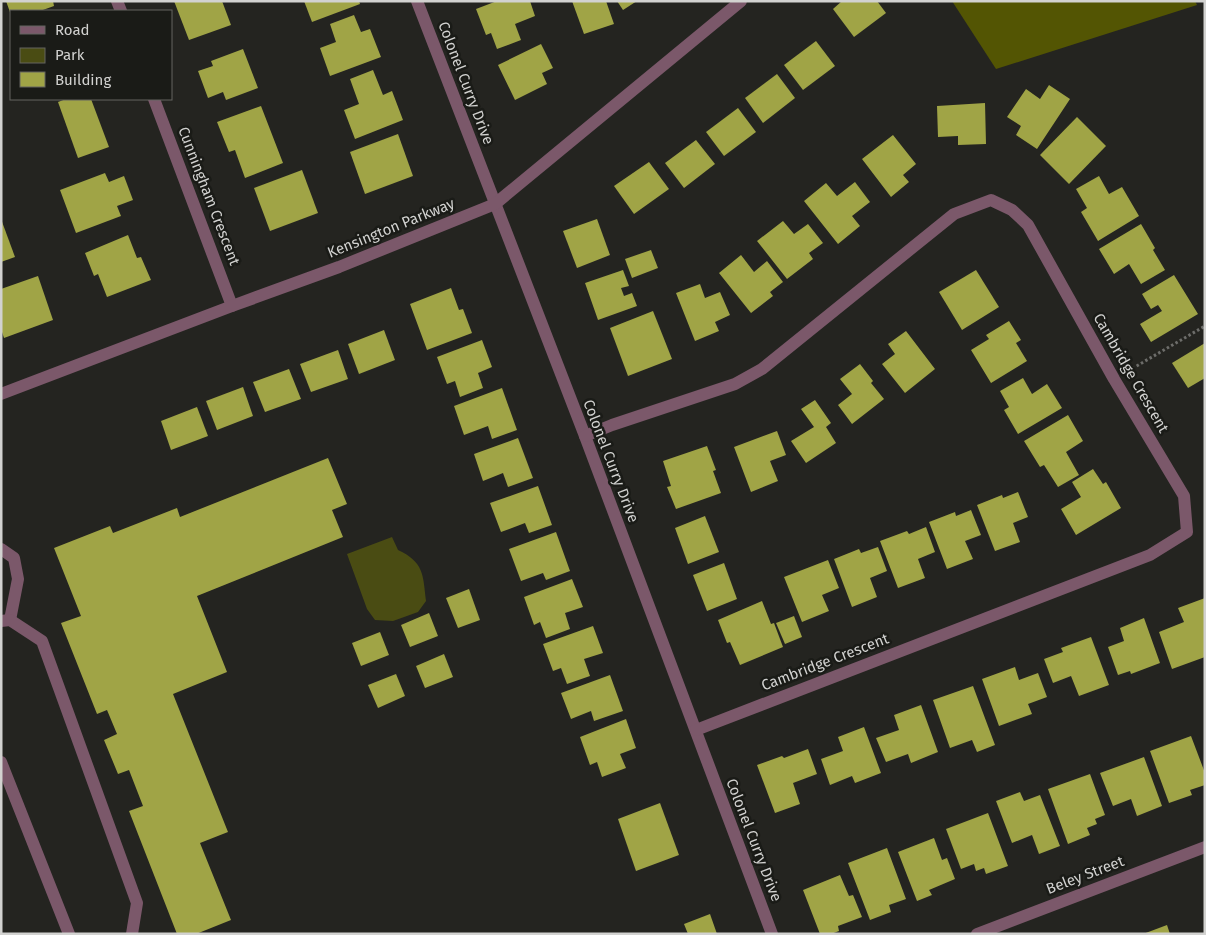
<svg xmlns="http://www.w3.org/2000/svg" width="1206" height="935" font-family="'Fira Sans',sans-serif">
  <rect width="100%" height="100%" fill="#242420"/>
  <path fill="#4a4c13" d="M392 537 398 550C424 562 423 575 426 601L418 612 393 621 375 620 367 609 347 554Z"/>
  <polygon fill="#535503" points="952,1 1195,1 1197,5 996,69"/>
  <g fill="#a0a446">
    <polygon points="6,1 53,1 54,6 40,11 11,11 11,15"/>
    <polygon points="174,1 222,1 231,25 189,40"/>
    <polygon points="304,1 359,1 360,4 312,22"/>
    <polygon points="497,1 530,1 535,16 515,24 521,40 497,49 491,33 486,35 476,9"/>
    <polygon points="572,1 606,1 614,24 584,34"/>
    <polygon points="617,1 637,1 623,10"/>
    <polygon points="842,1 877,1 886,13 854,37 833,9"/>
    <polygon points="354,15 361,32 370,29 381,57 330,76 320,48 336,42 330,24"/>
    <polygon points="816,41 835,66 803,90 784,65"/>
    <polygon points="541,44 553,68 542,73 547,84 515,100 498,65"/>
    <polygon points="243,49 258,88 226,100 223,92 208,98 198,71 213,66 211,61"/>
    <polygon points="373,70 383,95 392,91 403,120 355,139 344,110 359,104 350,79"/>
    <polygon points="777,74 795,98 763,123 745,98"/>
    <polygon points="1049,85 1070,99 1037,149 1016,135 1021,126 1007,117 1026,89 1040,99"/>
    <polygon points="66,99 91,99 109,147 78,158 58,102"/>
    <polygon points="985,103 986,144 958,145 958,136 938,137 937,106"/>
    <polygon points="261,106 283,163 245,178 235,150 229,152 217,122"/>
    <polygon points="738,108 756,132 724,156 706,132"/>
    <polygon points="1077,117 1106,146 1069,184 1040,155"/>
    <polygon points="398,134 413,176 365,194 350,152"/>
    <polygon points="893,135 916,164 903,175 909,182 891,197 862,159"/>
    <polygon points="696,140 715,164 684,188 665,163"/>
    <polygon points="649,162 669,189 634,214 614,186"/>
    <polygon points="302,170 318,213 270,231 254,188"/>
    <polygon points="105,173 109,182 124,176 133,200 117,206 121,216 76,233 60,190"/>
    <polygon points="1099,176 1109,194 1122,187 1139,216 1098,241 1081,212 1087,208 1076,189"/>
    <polygon points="855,182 870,202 852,216 860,226 838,244 804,201 826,183 837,196"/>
    <polygon points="1,219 15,257 1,262"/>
    <polygon points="597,219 610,255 577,268 563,231"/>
    <polygon points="783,221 794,234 808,224 823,243 809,253 813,259 787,279 757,241"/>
    <polygon points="1141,224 1155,248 1153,250 1165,270 1141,284 1129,264 1114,274 1099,249"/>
    <polygon points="128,235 137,258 141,257 151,280 107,297 98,274 94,276 85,253"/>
    <polygon points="651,250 658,268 632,278 625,259"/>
    <polygon points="741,255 754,272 767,261 783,282 770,292 773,296 751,313 719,273"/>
    <polygon points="623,270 629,286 621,288 624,296 632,293 637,306 598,320 585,283"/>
    <polygon points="976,270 999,307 962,330 939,292"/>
    <polygon points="1174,275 1198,314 1151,342 1140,324 1162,311 1158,305 1151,309 1142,294"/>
    <polygon points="38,276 53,320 4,338 1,329 1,289"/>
    <polygon points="700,284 705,298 720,292 730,315 715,322 719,331 695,341 676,293"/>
    <polygon points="451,288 459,310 463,309 472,333 427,350 410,304"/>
    <polygon points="653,311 672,359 628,376 610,328"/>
    <polygon points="1009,321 1021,340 1016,343 1027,361 991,383 971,350 989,339 986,335"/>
    <polygon points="384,330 395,360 359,374 348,344"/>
    <polygon points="906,331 935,369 905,393 882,364 895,354 888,344"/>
    <polygon points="482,340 492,367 478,373 483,388 460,397 455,381 447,384 437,357"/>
    <polygon points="1205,343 1205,378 1188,388 1172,363"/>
    <polygon points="338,350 348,379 311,392 300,364"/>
    <polygon points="860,364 873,381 871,383 884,399 852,424 838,405 852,394 840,379"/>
    <polygon points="289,369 301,399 265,412 253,382"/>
    <polygon points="1023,378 1032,394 1047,384 1062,408 1018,434 1004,410 1009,407 1000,391"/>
    <polygon points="243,387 253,416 217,430 206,401"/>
    <polygon points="502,388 517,430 492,439 488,426 464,435 454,406"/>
    <polygon points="815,400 831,423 826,427 836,443 806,463 791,441 814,427 801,409"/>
    <polygon points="197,407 208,436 171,450 161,421"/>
    <polygon points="1068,415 1083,441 1066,452 1079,475 1058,487 1044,465 1040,467 1024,441"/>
    <polygon points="777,431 786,455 770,461 778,481 751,492 734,447"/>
    <polygon points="518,438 533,478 508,487 503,473 483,481 474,454"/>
    <polygon points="707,446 716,470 713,471 721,493 676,509 667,487 671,486 663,461"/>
    <polygon points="328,458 347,504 332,510 343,537 197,596 227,672 173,694 228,832 200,843 231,920 196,934 177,934 129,811 143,806 129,770 118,774 104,740 117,734 107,710 97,714 61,623 81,616 54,548 110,526 113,533 177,508 180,517"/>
    <polygon points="1093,469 1103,484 1106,482 1121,508 1076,535 1061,509 1081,497 1072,482"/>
    <polygon points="538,486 552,525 529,533 525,523 501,532 490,503"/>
    <polygon points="1018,492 1028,517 1013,523 1020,542 995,551 977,505 1002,495 1003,498"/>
    <polygon points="971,510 981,535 965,541 973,559 947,569 929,522 955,512 956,516"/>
    <polygon points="705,516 719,552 688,564 675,528"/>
    <polygon points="926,527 935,552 918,559 925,578 898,588 880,541 907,531 909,534"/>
    <polygon points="556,532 570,571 546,580 543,573 521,581 509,549"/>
    <polygon points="878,547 887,571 870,578 877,597 852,607 834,559 859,549 861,553"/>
    <polygon points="828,560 839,588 822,595 829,611 802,622 784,577"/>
    <polygon points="724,563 737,599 707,611 693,575"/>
    <polygon points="572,579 583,607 565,613 570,629 546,638 540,622 534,625 524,597"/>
    <polygon points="469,589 480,620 458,628 446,598"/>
    <polygon points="1205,598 1205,657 1172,669 1159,632 1184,622 1178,608"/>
    <polygon points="762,601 771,624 774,623 783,647 740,665 730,642 727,643 718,620"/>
    <polygon points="429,613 438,636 410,647 401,625"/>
    <polygon points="794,616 802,637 785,644 776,623"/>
    <polygon points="1144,618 1160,663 1131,674 1130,671 1118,675 1108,647 1124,641 1120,628"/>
    <polygon points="593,626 603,653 584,659 590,676 567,684 561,668 553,671 543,644"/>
    <polygon points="380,632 389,655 361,666 352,643"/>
    <polygon points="1091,637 1109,685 1079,696 1071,676 1053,683 1044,659 1063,652 1061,648"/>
    <polygon points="444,654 453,677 425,688 416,666"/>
    <polygon points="1015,667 1019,680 1038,673 1047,697 1028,704 1032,714 999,726 982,679"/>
    <polygon points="396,674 405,696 378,708 368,685"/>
    <polygon points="610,675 623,711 594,721 591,711 571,719 561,693"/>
    <polygon points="973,686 995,745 977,752 972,740 950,748 933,700"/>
    <polygon points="921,705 938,752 911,763 908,754 886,762 876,738 899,730 894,715"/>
    <polygon points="626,719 636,748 620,754 626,768 602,777 597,762 590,765 580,737"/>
    <polygon points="864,727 881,773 855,783 852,776 830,785 821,759 843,751 838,737"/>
    <polygon points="1191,736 1205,773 1205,785 1190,790 1192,795 1169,803 1150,751"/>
    <polygon points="808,749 817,774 793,783 800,804 775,813 757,765 782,756 784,758"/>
    <polygon points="1144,757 1162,806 1137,816 1131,799 1113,806 1100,773"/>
    <polygon points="1090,774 1105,815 1095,819 1097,824 1087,828 1090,835 1068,844 1048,789"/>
    <polygon points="1020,792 1024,801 1040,795 1060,846 1039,854 1032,835 1012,843 996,801"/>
    <polygon points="660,803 679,855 636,871 618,819"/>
    <polygon points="988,813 1008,866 986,874 984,868 976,871 974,864 961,869 946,829"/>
    <polygon points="934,838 942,860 947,858 955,879 929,890 932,895 917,901 898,852"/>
    <polygon points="887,848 906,899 889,905 891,912 870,920 848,863"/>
    <polygon points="840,875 849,896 853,895 862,917 838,926 839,931 831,934 820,934 803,890"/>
    <polygon points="710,914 717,934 688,934 684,924"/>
    <polygon points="1167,925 1170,934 1143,934"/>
  </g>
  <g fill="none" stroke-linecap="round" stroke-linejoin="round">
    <polyline stroke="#6d6d6a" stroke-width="3" stroke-dasharray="2.5 2.5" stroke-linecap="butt" points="1128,371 1205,326"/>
    <g stroke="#7b586a" stroke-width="12">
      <polyline points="117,1 121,11"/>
      <polyline points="417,1 585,436 772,934"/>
      <polyline points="154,99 232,306"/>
      <polyline points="1,394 232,306 339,267 495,204 741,1"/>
      <polyline points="585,436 612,425 735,384 762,369 954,214 991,200 1012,210 1028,225 1114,379 1184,496 1187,532 1150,555 696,730"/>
      <polyline points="1,549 14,558 18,579 10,620"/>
      <polyline points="1,621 10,620 42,641 137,903 132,934"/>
      <polyline points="1,762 69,934"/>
      <polyline points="977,934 1205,847"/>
    </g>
  </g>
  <g text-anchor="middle" stroke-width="5" stroke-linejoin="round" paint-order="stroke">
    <g font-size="15" fill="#d2d2d0" stroke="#1a1b17">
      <text transform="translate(466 83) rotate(69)" y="5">Colonel Curry Drive</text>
      <text transform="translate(209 196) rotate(69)" y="5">Cunningham Crescent</text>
      <text transform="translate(391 228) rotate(-22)" y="5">Kensington Parkway</text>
      <text transform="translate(1131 373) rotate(60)" y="5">Cambridge Crescent</text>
      <text transform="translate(611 461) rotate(69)" y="5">Colonel Curry Drive</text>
      <text transform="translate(825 662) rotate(-21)" y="5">Cambridge Crescent</text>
      <text transform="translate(754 840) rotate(69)" y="5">Colonel Curry Drive</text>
      <text transform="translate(1085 875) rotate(-21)" y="5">Beley Street</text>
    </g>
  </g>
  <rect width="1206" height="935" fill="none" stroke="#d2d2d0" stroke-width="5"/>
  <rect x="10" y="10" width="162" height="90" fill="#1a1b17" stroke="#646461"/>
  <rect x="20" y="26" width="25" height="8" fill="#7b586a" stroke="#646461"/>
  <text x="55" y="35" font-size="15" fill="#d2d2d0">Road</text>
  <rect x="20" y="48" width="25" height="15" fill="#4a4c13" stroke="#646461"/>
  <text x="55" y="60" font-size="15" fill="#d2d2d0">Park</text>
  <rect x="20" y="72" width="25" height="15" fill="#a0a446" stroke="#646461"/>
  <text x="55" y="85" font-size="15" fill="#d2d2d0">Building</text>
</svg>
